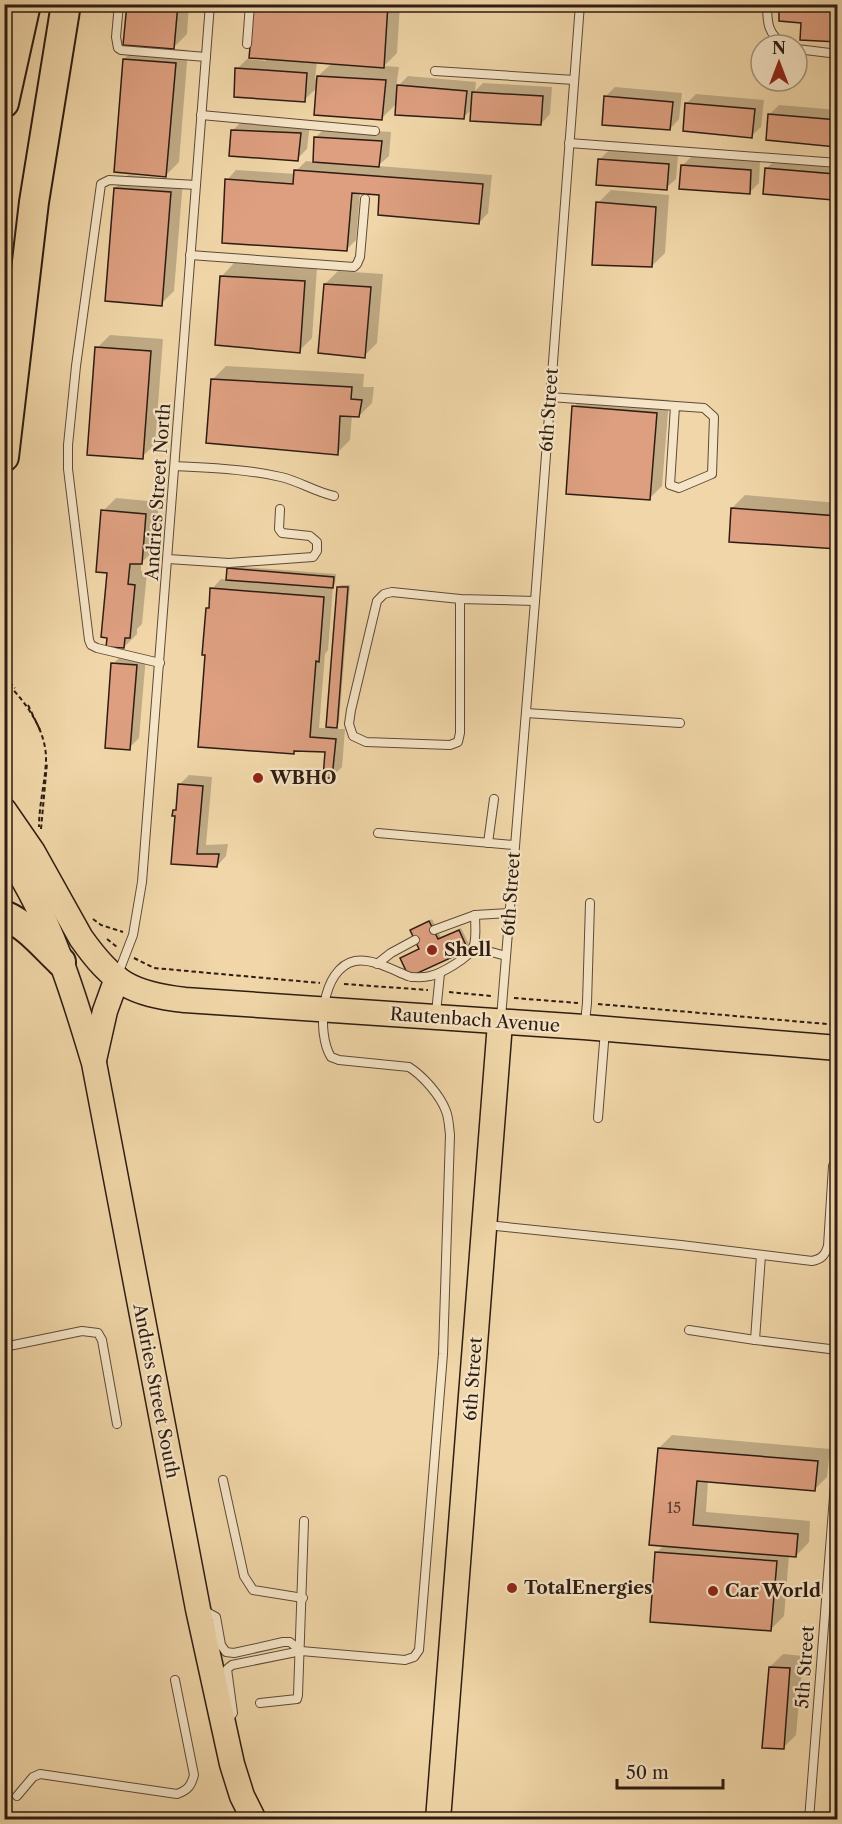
<svg xmlns="http://www.w3.org/2000/svg" width="842" height="1824" font-family="'Libre Caslon Text',serif">
  <rect width="100%" height="100%" fill="#f0d6a8"/>
  <filter id="stains"><feTurbulence type="fractalNoise" baseFrequency=".00333" numOctaves="4"/><feColorMatrix values="0 0 0 0 .2 0 0 0 0 .09 0 0 0 0 .02 0 0 0 .5 -.17"/></filter>
  <radialGradient id="worn" r=".72"><stop offset=".6" stop-color="#630" stop-opacity="0"/><stop offset="1" stop-color="#630" stop-opacity=".3"/></radialGradient>
  <g fill="#0003" fill-rule="evenodd">
    <polygon points="128,4 189,4 187,34 172,49 188,50 179,162 166,175 124,59 139,45"/>
    <path d="M256 4H400L397 53 384 66 399 67 396 88 408 76 476 82 475 91 483 83 552 87 550 114 541 124 472 109 463 118 397 103 381 119 317 88 304 100 237 69 247 59 266 61ZM317 61 332 63 315 79Z"/>
    <polygon points="784,4 838,4 838,40 781,8"/>
    <polygon points="615,87 682,93 679,119 670,129 606,96"/>
    <polygon points="696,94 764,100 761,127 751,136 686,104"/>
    <polygon points="779,105 838,110 838,143 835,145 769,115"/>
    <polygon points="242,121 310,124 307,149 297,159 232,131"/>
    <polygon points="325,128 391,132 389,156 378,166 492,175 488,213 479,223 381,194 360,192 356,240 346,250 227,180 236,170 296,174 296,171 306,161 314,162 316,137"/>
    <polygon points="609,150 678,155 676,179 666,188 600,159"/>
    <polygon points="692,156 760,160 759,183 749,193 682,166"/>
    <polygon points="776,159 838,164 838,193 832,199 766,169"/>
    <polygon points="128,175 183,180 174,291 161,304 115,188"/>
    <polygon points="611,190 669,195 665,253 652,266 598,203"/>
    <polygon points="234,263 317,268 312,338 299,351 221,277"/>
    <polygon points="338,271 383,274 377,343 364,356 325,284"/>
    <polygon points="110,335 163,339 155,444 142,457 97,348"/>
    <polygon points="226,366 364,374 363,387 374,387 372,403 359,416 352,415 350,440 337,453 213,379"/>
    <polygon points="587,394 669,400 662,486 649,499 574,407"/>
    <polygon points="745,495 838,503 838,547 732,508"/>
    <polygon points="116,498 159,502 154,550 141,563 141,571 147,572 142,624 137,629 137,634 124,647 108,572 103,511"/>
    <polygon points="231,566 336,574 335,584 333,586 328,650 325,654 319,728 327,728 338,587 341,585 350,585 339,723 334,729 345,729 342,767 332,777 327,750 296,749 293,752 207,654 207,609 210,606 212,589 221,579 228,580 229,569"/>
    <polygon points="123,654 146,656 139,738 129,748 113,664"/>
    <polygon points="189,775 212,777 206,845 228,844 226,856 217,866 173,862 177,815 174,811 178,807 179,785"/>
    <polygon points="432,919 441,938 461,928 470,946 467,948 401,958 420,948 412,930"/>
    <polygon points="672,1435 830,1449 827,1477 814,1490 708,1481 706,1512 810,1521 809,1542 796,1556 789,1555 784,1616 771,1629 656,1553 664,1545 659,1448"/>
    <polygon points="783,1654 803,1656 796,1735 783,1748 770,1667"/>
  </g>
  <g fill="#dd9f80" stroke="#2e1c12" stroke-width="1.5">
    <polygon points="127,4 178,4 174,49 123,45"/>
    <polygon points="254,4 388,4 384,68 249,58"/>
    <polygon points="779,7 838,11 838,42 800,40 801,23 779,21"/>
    <polygon points="123,59 176,63 166,177 114,172"/>
    <polygon points="235,68 307,73 305,102 234,97"/>
    <polygon points="317,76 386,80 382,120 314,115"/>
    <polygon points="397,85 467,91 464,119 395,115"/>
    <polygon points="472,92 543,96 541,125 470,121"/>
    <polygon points="604,96 673,102 670,130 602,125"/>
    <polygon points="685,103 755,109 752,138 683,131"/>
    <polygon points="768,114 838,120 836,147 766,140"/>
    <polygon points="231,130 301,133 298,161 229,156"/>
    <polygon points="314,137 382,141 379,167 313,162"/>
    <polygon points="598,159 669,164 667,190 596,185"/>
    <polygon points="681,165 751,170 750,194 679,189"/>
    <polygon points="765,168 835,174 833,200 763,194"/>
    <polygon points="294,170 483,184 479,224 378,215 379,195 352,193 347,251 222,243 225,179 293,184"/>
    <polygon points="114,188 171,192 162,306 105,301"/>
    <polygon points="596,202 656,207 652,267 592,265"/>
    <polygon points="220,276 305,281 300,353 215,345"/>
    <polygon points="324,284 371,287 365,358 318,353"/>
    <polygon points="95,347 151,351 143,459 87,455"/>
    <polygon points="211,379 352,387 351,399 362,400 359,417 340,416 338,455 206,443"/>
    <polygon points="572,406 657,413 650,500 566,494"/>
    <polygon points="731,508 838,516 838,549 729,542"/>
    <polygon points="101,510 146,514 142,564 130,564 128,584 135,585 130,638 125,638 124,648 106,647 107,638 101,637 107,573 96,572"/>
    <polygon points="227,568 334,577 333,588 226,580"/>
    <polygon points="337,587 348,587 337,728 326,727"/>
    <polygon points="210,588 324,597 319,662 316,661 310,737 336,739 332,778 323,778 325,752 294,751 294,754 198,747 205,655 202,655 206,608 209,608"/>
    <polygon points="111,663 137,665 130,750 105,748"/>
    <polygon points="178,784 203,786 197,854 219,854 217,867 171,864 175,816 172,816 173,810 176,810"/>
    <polygon points="429,921 438,939 459,930 468,950 409,977 400,958 419,949 410,930"/>
    <polygon points="658,1448 818,1461 815,1491 697,1481 693,1525 798,1534 796,1557 649,1545"/>
    <polygon points="655,1552 777,1561 771,1631 650,1622"/>
    <polygon points="769,1667 790,1668 784,1749 762,1748"/>
  </g>
  <g fill="none" stroke-linecap="round" stroke-linejoin="round">
    <g stroke="#5e4a38" stroke-width="10">
      <g id="lane">
        <polyline points="119,4 116,37 118,48 121,50 206,57"/>
        <path d="M767 4C767 23 768 35 785 45"/>
        <polyline points="247,44 250,4"/>
        <polyline points="797,49 838,54"/>
        <polyline points="435,71 574,80"/>
        <polyline points="201,115 375,131"/>
        <polyline points="569,143 838,163"/>
        <polyline points="190,255 354,267 357,264 360,257 365,199"/>
        <polyline points="550,397 704,408 714,417 712,474 679,488 670,485 675,406"/>
        <path d="M175 466C210 468 247 469 281 477 299 481 315 492 334 496"/>
        <polyline points="168,559 229,563 313,557 317,551 317,542 310,536 282,533 279,529 280,509"/>
        <polyline points="460,599 392,592 384,594 377,601 351,710 349,724 353,736 366,742 450,745 458,742 460,733 460,599 535,601"/>
        <polyline points="160,663 97,648 91,645 89,640 68,469 68,445 76,366 101,184 109,180 196,185"/>
        <polyline points="526,713 680,723"/>
        <polyline points="378,833 514,845"/>
        <polyline points="488,843 494,799"/>
        <polyline points="434,930 475,915 509,913"/>
        <polyline points="473,947 506,956"/>
        <polyline points="377,964 391,953 415,940"/>
        <polyline points="118,974 133,935 142,882 210,4"/>
        <path d="M411 977C417 977 423 978 430 976 440 974 469 958 473 948 477 939 475 925 475 915"/>
        <polyline points="436,1013 440,973"/>
        <polyline points="501,1018 535,601 580,4"/>
        <polyline points="585,1023 587,1003 590,903"/>
        <polyline points="598,1118 605,1030"/>
        <path d="M487 1225 681 1245 812 1261C822 1259 825 1255 828 1246L833 1166"/>
        <polyline points="761,1255 755,1340 838,1350"/>
        <polyline points="689,1330 755,1340"/>
        <polyline points="4,1347 82,1331 98,1333 102,1340 117,1424"/>
        <polyline points="223,1480 244,1576 253,1590 303,1598"/>
        <polyline points="203,1610 216,1617 221,1645 226,1652 234,1653 283,1642 290,1642 301,1651"/>
        <polyline points="260,1703 297,1699 298,1695 304,1521"/>
        <path d="M230 1717 233 1713 227 1669 232 1665 301 1651 405 1660 414 1657 419 1650 443 1354 450 1135C449 1127 449 1119 446 1111 440 1095 423 1076 409 1067L339 1060 331 1057C316 1033 321 968 355 961 372 958 393 970 408 976"/>
        <path d="M17 1796 33 1777 40 1774 177 1794C188 1790 191 1786 194 1775L175 1680"/>
        <polyline points="809,1820 838,1445"/>
      </g>
    </g>
    <g stroke="#2e1c12" stroke-width="27">
      <g id="primary">
        <path d="M4 810 33 852 81 938C113 983 131 994 185 1000L584 1027 838 1048"/>
        <path d="M4 849C49 913 72 989 94 1063L198 1609 232 1764 242 1796 254 1820"/>
        <polyline points="94,1060 105,1011 117,978"/>
        <polyline points="438,1820 500,1023"/>
      </g>
    </g>
    <g stroke="#2e1c12" stroke-width="32">
      <g id="highway">
        <polyline points="4,103 26,4"/>
        <polyline points="4,457 34,202 66,4"/>
        <path d="M4 915C27 925 43 945 61 962"/>
      </g>
    </g>
    <g stroke="#2e1c12" stroke-width="2" stroke-dasharray="4.5 3" stroke-linecap="butt">
      <polyline points="4,677 15,688"/>
      <path d="M4 680C25 701 47 730 46 761 45 783 39 805 39 827"/>
      <polyline points="28,705 41,732"/>
      <polyline points="41,829 47,763"/>
      <polyline points="93,919 101,925 123,932"/>
      <polyline points="107,939 117,947"/>
      <polyline points="134,958 154,968 320,983"/>
      <polyline points="344,984 428,990"/>
      <polyline points="449,992 491,996"/>
      <polyline points="514,998 578,1003"/>
      <polyline points="598,1004 838,1025"/>
    </g>
    <use href="#lane" stroke="#f5e4c6" stroke-width="8"/>
    <use href="#primary" stroke="#f0d6a8" stroke-width="24"/>
    <use href="#highway" stroke="#f0d6a8" stroke-width="28"/>
  </g>
  <g fill="#8f2418" stroke="#f5e4c6" stroke-width="2">
    <circle cx="258" cy="778" r="6"/>
    <circle cx="432" cy="950" r="6"/>
    <circle cx="512" cy="1588" r="6"/>
    <circle cx="713" cy="1591" r="6"/>
  </g>
  <g text-anchor="middle" stroke-width="4.5" stroke-linejoin="round" paint-order="stroke">
    <g font-size="15" fill="#5a3d2e">
      <text x="674" y="1513">15</text>
    </g>
    <g font-size="18" fill="#2e1c12" stroke="#f5e4c6">
      <text transform="translate(549 410) rotate(-86)" y="6">6th Street</text>
      <text transform="translate(158 492) rotate(-86)" y="6">Andries Street North</text>
      <text transform="translate(511 894) rotate(-86)" y="6">6th Street</text>
      <text transform="translate(475 1020) rotate(4)" y="6">Rautenbach Avenue</text>
      <text transform="translate(473 1379) rotate(-86)" y="6">6th Street</text>
      <text transform="translate(156 1391) rotate(79)" y="6">Andries Street South</text>
      <text transform="translate(805 1667) rotate(-86)" y="6">5th Street</text>
    </g>
    <g font-size="18" font-weight="bold" fill="#2e1c12" stroke="#f5e4c6" text-anchor="start">
      <text x="270" y="784">WBHO</text>
      <text x="444" y="956">Shell</text>
      <text x="524" y="1594">TotalEnergies</text>
      <text x="725" y="1597">Car World</text>
    </g>
  </g>
  <rect width="842" height="1824" fill="none" stroke="#f0d6a8" stroke-width="24"/>
  <rect x="6" y="6" width="830" height="1812" fill="none" stroke="#2e1c12" stroke-width="3"/>
  <rect x="12" y="12" width="818" height="1800" fill="none" stroke="#2e1c12" stroke-width="1.5"/>
  <g transform="translate(779 63)"><circle r="28" fill="#f5e4c6" stroke="#a5947e" stroke-width="1.5"/>
  <path d="M0-4.5L10 22L0 15L-10 22Z" fill="#8f2418"/>
  <text y="-9" font-size="16" font-weight="bold" text-anchor="middle" fill="#2e1c12">N</text>
  </g>
  <path d="M617 1779v9h106v-9" fill="none" stroke="#2e1c12" stroke-width="3"/>
  <text x="626" y="1779" font-size="18" fill="#2e1c12" stroke="#f5e4c6" stroke-width="4.5" paint-order="stroke">50 m</text>
  <rect width="100%" height="100%" filter="url(#stains)"/>
  <rect width="100%" height="100%" fill="url(#worn)"/>
</svg>
